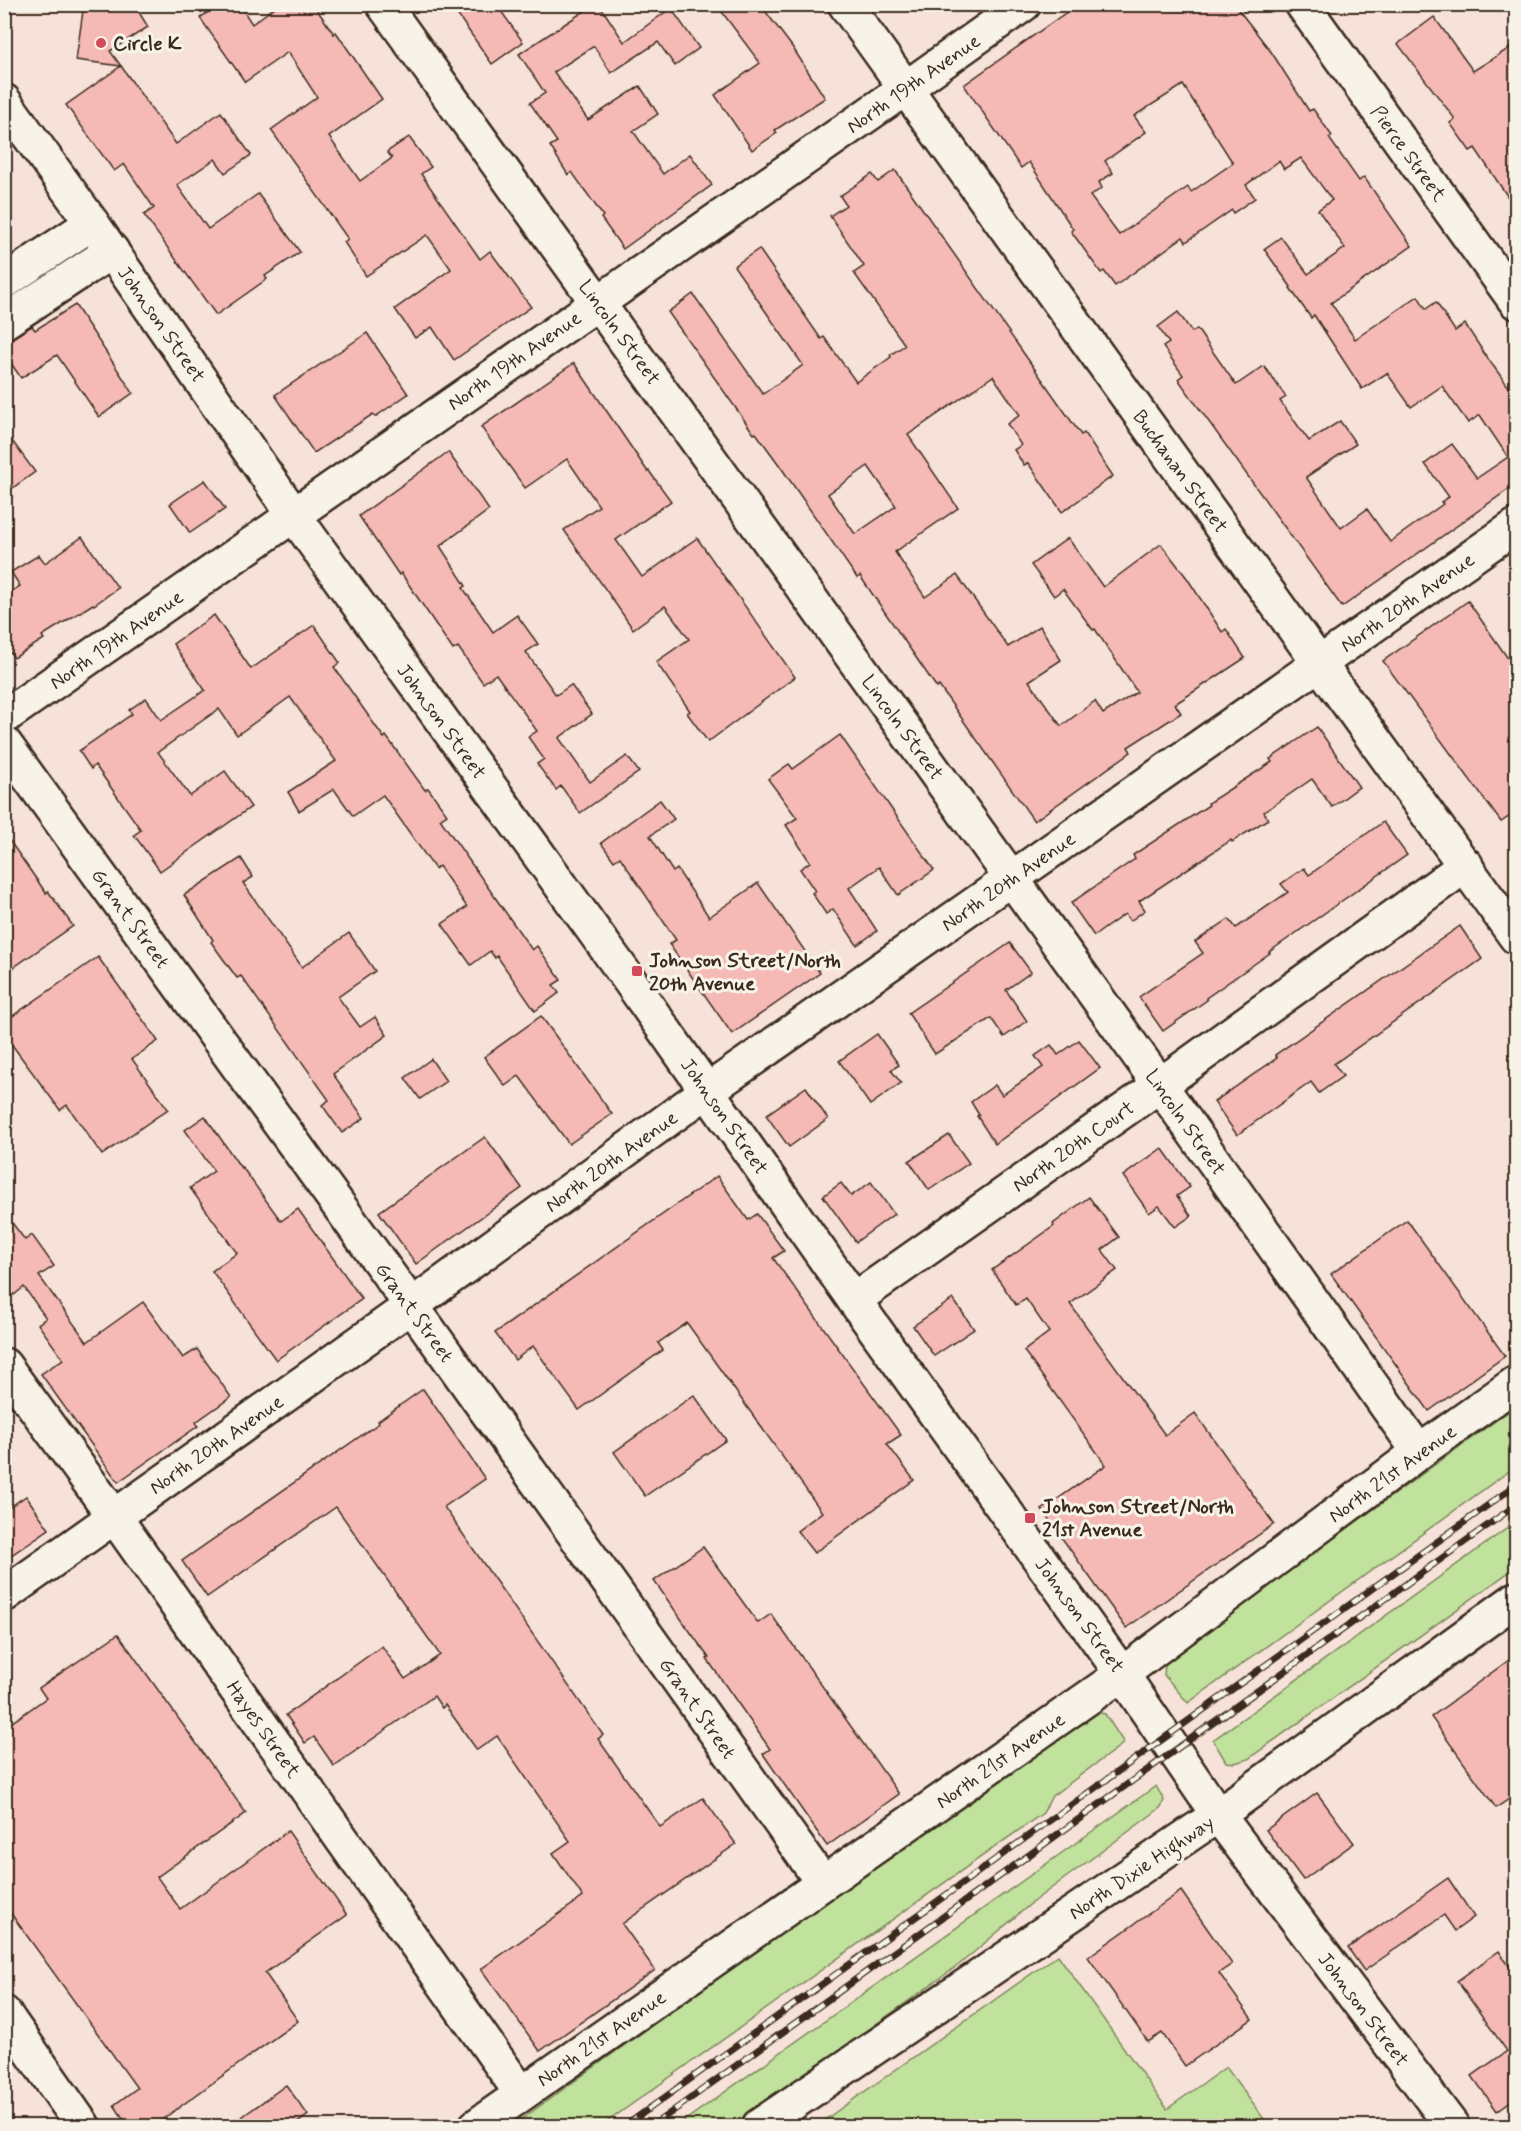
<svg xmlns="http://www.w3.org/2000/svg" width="1521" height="2131" font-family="Mynerve,sans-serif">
  <rect width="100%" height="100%" fill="#f7e2d9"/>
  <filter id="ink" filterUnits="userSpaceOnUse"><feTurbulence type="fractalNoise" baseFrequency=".0167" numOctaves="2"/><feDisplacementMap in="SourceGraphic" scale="12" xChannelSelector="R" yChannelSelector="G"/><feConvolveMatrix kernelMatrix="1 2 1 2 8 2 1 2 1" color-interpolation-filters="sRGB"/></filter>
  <g filter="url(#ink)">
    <g fill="#c0e29c" stroke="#7e865d" stroke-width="1.5">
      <polygon points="1516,1406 1516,1466 1188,1703 1164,1675 1165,1664 1182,1648"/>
      <polygon points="1516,1522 1516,1567 1248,1759 1235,1763 1226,1762 1213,1740"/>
      <polygon points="1094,1712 1105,1714 1124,1743 1052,1796 1043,1813 601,2126 512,2126 1085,1715"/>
      <polygon points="1156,1786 1164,1800 1161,1807 1151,1815 1034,1901 960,1964 734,2126 677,2126"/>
      <polygon points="1058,1955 1167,2109 1226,2067 1269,2126 816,2126"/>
    </g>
    <g fill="#f6bab6" stroke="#3b2a1e" stroke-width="1.5" fill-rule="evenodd">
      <polygon points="84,4 134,4 148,27 110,51 121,66 76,60"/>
      <polygon points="220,4 239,4 252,24 279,4 313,4 334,34 336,32 382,99 329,137 360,181 392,158 387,152 409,137 431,167 421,174 480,259 490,251 531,307 454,360 432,327 415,338 395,309 451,269 427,235 366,276 344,242 348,239 271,130 317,97 288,52 245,82 200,18"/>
      <polygon points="450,4 496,4 523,42 492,64"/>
      <polygon points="595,4 599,4 624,42 671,8 699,48 675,66 658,42 611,73 594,46 554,72 588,120 640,86 658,114 633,131 663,174 690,154 712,185 623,249 601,218 603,216 572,172 568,175 550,146 557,142 530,103 545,93 519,54"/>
      <polygon points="716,4 760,4 793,48 825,98 775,130 777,133 752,150 715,95 760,63"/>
      <path d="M1078 4H1234L1272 53 1309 111 1313 109 1332 136 1329 138 1359 181 1364 177 1412 246 1331 303 1355 339 1418 296 1426 309 1436 302 1455 331 1465 324 1486 356 1516 397V484L1342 607 1178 379 1183 375 1163 347 1169 343 1158 327 1178 312 1192 332 1197 329 1236 385 1264 366 1286 397 1280 401 1309 441 1340 421 1356 444 1306 477 1341 528 1367 509 1390 542 1443 504 1441 502 1449 497 1425 464 1452 444 1477 478 1508 457 1480 415 1468 423 1442 386 1411 407 1387 373 1362 389 1314 315 1311 318 1290 288 1291 287 1264 249 1281 237 1308 274 1345 248 1318 210 1332 200 1301 158 1284 169 1279 161 1246 185 1255 198 1233 213 1232 210 1186 242 1183 237 1115 286 1104 271 1101 273 1071 231 1073 229 1029 162 1021 168 964 85ZM1183 85 1233 163 1191 192 1188 187 1119 235 1090 196 1102 188 1099 182 1113 173 1105 161 1146 132 1134 116Z"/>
      <polygon points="1434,17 1473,71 1516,44 1516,209 1475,148 1470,151 1450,123 1455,119 1398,44"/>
      <polygon points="121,66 176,144 221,112 251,155 225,173 215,159 177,185 208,229 258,194 300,252 265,276 267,279 216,315 144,215 154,208 124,164 114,171 66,105"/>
      <path d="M895 170 1081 435 1084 433 1113 476 1062 512 1028 463 1024 465 1014 450 1021 445 1007 424 1020 415 993 376 908 435 958 508 895 552 925 597 957 575 1008 647 1040 626 1061 660 1029 681 1061 726 1095 701 1103 714 1137 692 1095 629 1093 630 1063 589 1054 596 1031 565 1068 538 1103 587 1161 544 1187 578 1222 632 1226 629 1245 658 1175 704 1181 713 1128 747 1131 752 1034 821 939 686 937 688 860 576 857 578 780 466 756 433 754 434 668 312 693 294 763 394 803 365 734 266 759 249 821 339 824 337 856 382 891 357 890 355 905 345 854 273 864 266 830 216 846 205 840 196 872 174 878 182ZM868 466 896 506 855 534 828 494Z"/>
      <polygon points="75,305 133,393 99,417 57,355 21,378 4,353 4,342 32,326 35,330"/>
      <polygon points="367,333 408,394 375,417 373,414 314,453 275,395"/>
      <polygon points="574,363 648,472 649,471 671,501 616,540 642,577 697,538 795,677 708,742 687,713 690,711 656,662 689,639 665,606 633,629 564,530 599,506 567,459 525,488 481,427"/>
      <polygon points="4,430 35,472 4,494"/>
      <polygon points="448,452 489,510 440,546 466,586 463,588 493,632 517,615 538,644 526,652 556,695 571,685 592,714 559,738 590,782 627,756 639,772 580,813 561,786 556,790 537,764 544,759 528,737 537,731 496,674 483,683 458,647 453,650 401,573 399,575 359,516"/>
      <polygon points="205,480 225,509 190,533 170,504"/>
      <polygon points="82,537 118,588 94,605 93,604 42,636 44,639 14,658 4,643 4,596 20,586 11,572 39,555 45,563"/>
      <polygon points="1468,601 1516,670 1516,812 1501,822 1383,661"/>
      <polygon points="214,615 251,669 314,625 340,663 334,667 384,738 386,736 425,790 428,788 447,814 440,819 532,950 537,946 561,980 553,985 559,993 535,1011 497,956 495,958 490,951 471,965 442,924 467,907 439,866 435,869 383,795 353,816 334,789 299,811 288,792 336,761 290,697 237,735 219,709 158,752 190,796 225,771 251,807 160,871 134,835 141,830 95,765 91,769 79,751 132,714 129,710 146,698 161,720 205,690 173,644"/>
      <polygon points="1317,727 1359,787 1332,807 1312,779 1264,812 1268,819 1232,842 1231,840 1139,901 1145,910 1130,921 1125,914 1094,936 1071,903 1135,859 1133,855 1209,805 1208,803 1272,762 1270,759"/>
      <polygon points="840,735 934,870 898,895 879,867 849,888 877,931 857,945 833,909 826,914 812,893 815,891 800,869 810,862 786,825 797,818 768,779 789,764 793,769"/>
      <polygon points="660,800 674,819 650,836 673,872 677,869 709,917 758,883 820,973 732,1034 669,944 676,940 620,857 614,861 601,843"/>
      <polygon points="1383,822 1407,855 1269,952 1270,953 1206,998 1207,1000 1163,1031 1139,997 1203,953 1195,942 1229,919 1236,928 1288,892 1281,884 1304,868 1309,875"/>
      <polygon points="4,833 46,893 48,891 73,926 4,974"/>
      <polygon points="241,858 253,877 243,883 302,967 349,933 375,971 338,997 360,1027 375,1017 387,1035 333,1074 364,1118 342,1133 322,1105 329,1100 241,976 237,978 211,942 213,940 184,895"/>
      <polygon points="1460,926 1482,959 1334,1064 1343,1076 1319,1093 1311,1082 1237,1135 1214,1102 1277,1058 1275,1055"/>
      <polygon points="1010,943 1031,972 1006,990 1027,1021 1004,1037 991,1018 935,1054 908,1013"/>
      <polygon points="98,957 158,1041 132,1059 168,1109 102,1155 67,1105 60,1110 4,1034 4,1022"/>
      <polygon points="541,1016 612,1114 569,1144 519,1076 505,1086 484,1057"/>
      <polygon points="877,1034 899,1065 891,1070 901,1083 870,1105 839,1061"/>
      <polygon points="1079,1040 1100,1068 995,1144 977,1116 979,1115 971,1102 995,1085 1002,1095 1043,1067 1035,1056 1051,1045 1058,1055"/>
      <polygon points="431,1059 446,1081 420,1099 405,1078"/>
      <polygon points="806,1087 828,1119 789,1147 766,1115"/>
      <polygon points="205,1116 241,1168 242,1167 281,1221 298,1209 362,1299 276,1360 212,1271 237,1253 190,1188 214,1171 185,1130"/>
      <polygon points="949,1135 969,1163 929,1190 909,1161"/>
      <polygon points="485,1137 522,1188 416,1264 379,1212"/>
      <polygon points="1162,1148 1190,1187 1177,1196 1191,1216 1175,1227 1159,1206 1149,1213 1123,1176"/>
      <polygon points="717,1176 748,1220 757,1214 784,1251 773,1258 901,1435 887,1444 914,1480 814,1553 797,1531 822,1512 687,1323 658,1343 663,1350 579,1410 533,1346 515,1360 495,1333"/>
      <polygon points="871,1182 894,1214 856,1242 823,1196 841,1183 851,1196"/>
      <polygon points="1089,1197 1119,1237 1102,1250 1117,1270 1070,1304 1165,1435 1195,1413 1274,1524 1126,1628 1042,1510 1106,1465 1024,1351 1049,1332 1026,1299 1016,1305 992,1270 1054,1226 1053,1224"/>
      <polygon points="4,1212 25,1240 32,1235 54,1266 39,1276 87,1342 143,1302 183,1358 197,1349 231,1397 196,1422 198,1426 118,1482 41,1374 63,1359 38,1324 46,1318 24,1287 14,1295 4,1282"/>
      <polygon points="1407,1220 1505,1356 1429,1411 1331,1274"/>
      <polygon points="953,1299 974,1329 934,1356 913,1326"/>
      <polygon points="423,1389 485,1479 444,1507 603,1735 598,1739 660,1827 703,1798 736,1844 622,1924 655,1970 540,2051 481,1969 583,1897 553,1853 570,1841 497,1736 477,1750 445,1705 442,1708 434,1696 334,1766 314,1737 305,1743 286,1715 382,1646 405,1679 440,1655 336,1507 207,1597 182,1561 379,1423 378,1421"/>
      <polygon points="694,1395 726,1440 645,1496 614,1452"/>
      <polygon points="26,1496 49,1529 4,1560 4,1511"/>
      <polygon points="703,1547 758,1623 771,1614 899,1794 827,1846 763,1754 770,1749 707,1659 709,1658 654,1581"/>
      <polygon points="118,1634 246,1813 157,1877 180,1909 288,1831 347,1915 265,1973 298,2021 152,2127 129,2127 114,2105 137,2088 4,1904 4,1728 46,1698 39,1688"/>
      <polygon points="1516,1655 1516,1794 1496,1808 1431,1717"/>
      <polygon points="1317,1793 1354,1843 1303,1880 1266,1830"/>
      <polygon points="1448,1878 1474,1917 1455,1931 1444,1915 1364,1971 1348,1948"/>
      <polygon points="1181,1891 1232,1964 1219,1973 1252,2019 1185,2066 1162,2033 1148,2042 1088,1957"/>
      <polygon points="1499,1951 1516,1976 1516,2097 1497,2111 1472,2076 1507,2051 1457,1981"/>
      <polygon points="286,2085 308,2115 292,2127 228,2127"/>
    </g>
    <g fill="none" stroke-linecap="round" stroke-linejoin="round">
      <g stroke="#3b2a1e" stroke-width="38">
        <g id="minor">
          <polyline points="383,4 1160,1085 1419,1452"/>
          <polyline points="845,4 1516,937"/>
          <polyline points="1302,4 1516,302"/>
          <polyline points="4,101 92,223 293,514 627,977 854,1300 1122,1674 1218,1815 1452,2126"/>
          <polyline points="4,282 92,223"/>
          <polyline points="4,322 112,251"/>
          <polyline points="4,717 906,88 1024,4"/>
          <polyline points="4,743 426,1326 823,1883"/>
          <polyline points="854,1300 1160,1085 1466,865"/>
          <polyline points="4,1365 114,1516 521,2093"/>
          <polyline points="4,1595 411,1306 707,1091 1516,526"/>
          <polyline points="4,2013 83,2126"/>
        </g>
      </g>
      <g stroke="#3b2a1e" stroke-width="38">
        <g id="major">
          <polyline points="476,2126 1122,1674 1419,1452 1516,1383"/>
          <polyline points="759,2126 1218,1815 1516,1599"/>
        </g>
      </g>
      <use href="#minor" stroke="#f7f3e8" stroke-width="33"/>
      <use href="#major" stroke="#f7f3e8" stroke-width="33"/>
      <g stroke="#3b2a1e" stroke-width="7">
        <g id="rail">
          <polyline points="625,2126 1516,1485"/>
          <polyline points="652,2126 1516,1505"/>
        </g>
      </g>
      <use href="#rail" stroke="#f7f3e8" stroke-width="4.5" stroke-dasharray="14" stroke-linecap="butt"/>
    </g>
  </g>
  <g fill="#d1495b" stroke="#f7f3e8" stroke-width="2">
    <circle cx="101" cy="43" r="6"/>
    <rect x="631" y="965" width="12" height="12" rx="3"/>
    <rect x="1024" y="1512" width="12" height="12" rx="3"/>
  </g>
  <g text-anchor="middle" stroke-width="6" stroke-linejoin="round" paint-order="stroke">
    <g font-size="20" font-weight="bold" fill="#3b2a1e" stroke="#f7f3e8" text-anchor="start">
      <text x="113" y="50">Circle K</text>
      <text x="649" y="967">Johnson Street/North<tspan x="649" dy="23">20th Avenue</tspan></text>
      <text x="1042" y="1513">Johnson Street/North<tspan x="1042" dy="23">21st Avenue</tspan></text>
    </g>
    <g font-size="20" fill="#3b2a1e" stroke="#f7f3e8">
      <text transform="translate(913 83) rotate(-35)" y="7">North 19th Avenue</text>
      <text transform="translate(1409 153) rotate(54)" y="7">Pierce Street</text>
      <text transform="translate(162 324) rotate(55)" y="7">Johnson Street</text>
      <text transform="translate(620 332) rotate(54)" y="7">Lincoln Street</text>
      <text transform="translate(514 360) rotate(-35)" y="7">North 19th Avenue</text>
      <text transform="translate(1181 471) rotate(54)" y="7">Buchanan Street</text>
      <text transform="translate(1407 602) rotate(-35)" y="7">North 20th Avenue</text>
      <text transform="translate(116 639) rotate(-35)" y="7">North 19th Avenue</text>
      <text transform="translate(442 721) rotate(54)" y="7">Johnson Street</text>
      <text transform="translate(903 727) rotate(54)" y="7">Lincoln Street</text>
      <text transform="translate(1008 881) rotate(-35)" y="7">North 20th Avenue</text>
      <text transform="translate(131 918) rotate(54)" y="7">Grant Street</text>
      <text transform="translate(725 1116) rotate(55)" y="7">Johnson Street</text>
      <text transform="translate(1186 1122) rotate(55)" y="7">Lincoln Street</text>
      <text transform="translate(1073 1146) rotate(-35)" y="7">North 20th Court</text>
      <text transform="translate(611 1161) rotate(-36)" y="7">North 20th Avenue</text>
      <text transform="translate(415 1312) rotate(54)" y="7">Grant Street</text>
      <text transform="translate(216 1444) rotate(-35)" y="7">North 20th Avenue</text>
      <text transform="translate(1392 1473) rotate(-36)" y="7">North 21st Avenue</text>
      <text transform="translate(1080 1615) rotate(54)" y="7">Johnson Street</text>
      <text transform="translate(698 1708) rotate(55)" y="7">Grant Street</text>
      <text transform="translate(264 1729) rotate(55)" y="7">Hayes Street</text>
      <text transform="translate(1000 1760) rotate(-35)" y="7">North 21st Avenue</text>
      <text transform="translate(1141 1867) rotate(-34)" y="7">North Dixie Highway</text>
      <text transform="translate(1364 2009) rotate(53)" y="7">Johnson Street</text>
      <text transform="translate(601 2038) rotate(-35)" y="7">North 21st Avenue</text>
    </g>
  </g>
  <rect width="1521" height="2131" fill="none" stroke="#f7f3e8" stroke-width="24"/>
  <rect x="12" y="12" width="1497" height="2107" fill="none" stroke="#3b2a1e" stroke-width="2" filter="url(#ink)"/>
</svg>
